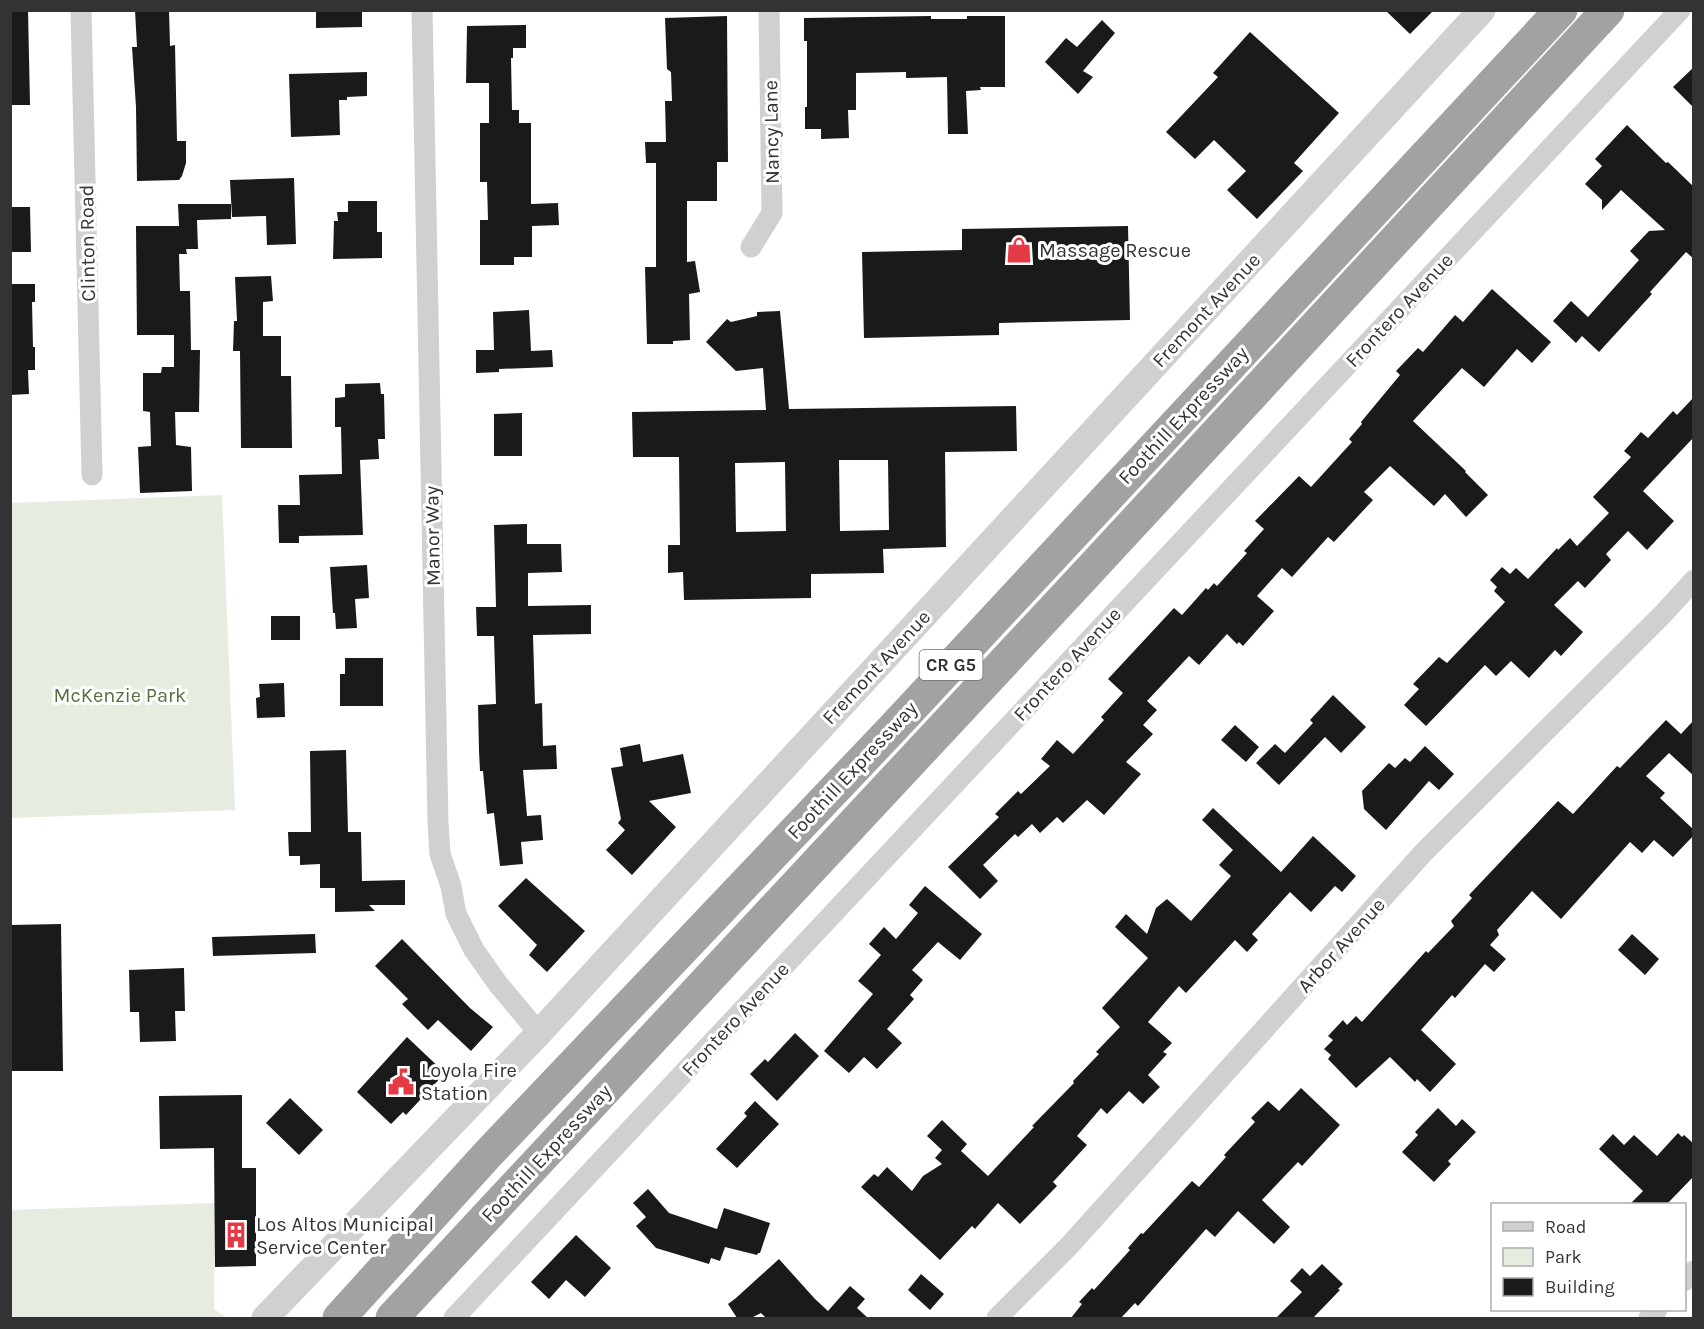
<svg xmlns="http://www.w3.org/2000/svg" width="1704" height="1329" font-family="Karla,sans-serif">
  <rect width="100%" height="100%" fill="#fff"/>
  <g fill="#e6ecdf">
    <polygon points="222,495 235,810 11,818 11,503"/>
    <polygon points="215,1203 214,1309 227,1318 11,1318 10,1210"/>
  </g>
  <g fill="#1a1a1a" fill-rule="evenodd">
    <polygon points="10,10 28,10 30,105 10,105"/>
    <polygon points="135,10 169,10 170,46 175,45 177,141 186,141 186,163 182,176 179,180 137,181 136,107 132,47 137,47"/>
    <polygon points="316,10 362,10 362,27 316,28"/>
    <polygon points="1385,10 1434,10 1410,34"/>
    <polygon points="727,16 728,162 717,162 717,201 687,201 687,262 695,261 700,292 689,294 690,340 673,341 673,344 647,344 645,267 656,267 656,163 646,163 645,142 666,142 665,101 672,101 671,72 667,69 665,18"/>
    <polygon points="931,16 931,19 967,19 967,16 1005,16 1005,87 980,87 981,90 966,91 968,134 948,134 947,77 906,78 906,72 856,73 856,110 848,110 849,138 821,139 821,129 805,129 805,107 807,107 807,41 804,41 804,18"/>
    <polygon points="1102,20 1115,33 1083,71 1093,77 1078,94 1045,62 1066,38 1077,47"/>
    <polygon points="526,25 526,48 513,48 513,58 511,58 512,110 519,110 519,123 531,123 531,204 558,203 559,225 532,226 532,257 514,257 514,265 480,265 480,220 488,220 487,182 480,182 480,123 489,123 489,83 466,83 467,26"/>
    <polygon points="1250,32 1339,113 1294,163 1303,171 1257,219 1227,190 1246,171 1214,140 1195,159 1166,132 1218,77 1213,73"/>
    <polygon points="1694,67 1694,108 1673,87"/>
    <polygon points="367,72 367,96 347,97 347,100 339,100 340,135 291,137 289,74"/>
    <polygon points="1627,125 1666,163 1668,162 1694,187 1694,259 1686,252 1650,292 1652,294 1599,352 1582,336 1576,343 1553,321 1571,301 1588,317 1639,260 1630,251 1649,231 1665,230 1621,190 1602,210 1602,200 1585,184 1602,166 1595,159"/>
    <polygon points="294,178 296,244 267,245 266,216 232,217 230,180"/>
    <polygon points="348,201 377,201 377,232 382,232 382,258 333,259 334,221 338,221 337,212 348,212"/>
    <polygon points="178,204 231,204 231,219 197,220 198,249 186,249 187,254 179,254 180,291 190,291 191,350 200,350 199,412 175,412 176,445 191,447 192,491 140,493 138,447 151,446 150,412 143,411 143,373 161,373 162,367 174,367 174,335 137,335 136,226 179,226"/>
    <polygon points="10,207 30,207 31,252 10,252"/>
    <polygon points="1128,226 1130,320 999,323 999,335 864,338 862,252 962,250 962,229"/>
    <polygon points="271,276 273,301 263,302 263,336 281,336 281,376 291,376 292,448 241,448 240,351 233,351 234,321 237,321 235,277"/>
    <polygon points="10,284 35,284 35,302 32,302 33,347 35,347 35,370 28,370 29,394 10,395"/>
    <polygon points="1492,289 1551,342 1532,363 1517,349 1484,387 1462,368 1413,421 1466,471 1465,472 1488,495 1466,517 1445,494 1434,506 1390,466 1364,492 1373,500 1334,542 1328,537 1292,577 1282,568 1257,596 1274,611 1243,646 1239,642 1237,644 1227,634 1199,665 1189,656 1147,701 1157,710 1143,725 1153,734 1126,762 1141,774 1104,815 1087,800 1063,823 1057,817 1040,833 1032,824 1018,837 1015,834 983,865 998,881 980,899 948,867 999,817 995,814 1018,791 1021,794 1050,766 1041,759 1057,740 1073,754 1104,720 1101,717 1123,693 1108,679 1174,608 1182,615 1206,588 1208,590 1214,583 1217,586 1247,553 1244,551 1264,529 1255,521 1299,476 1311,487 1352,442 1349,439 1362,424 1361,422 1400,375 1396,371 1418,348 1423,352 1455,315 1463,322"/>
    <polygon points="529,310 531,351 552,350 553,367 499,369 499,372 476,373 476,350 494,350 493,312"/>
    <path d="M780 311 789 409 1016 406 1017 451 945 452 946 547 883 549 884 573 811 574V598L684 600 683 572 668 573V545H680L679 457H633L632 412 766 410 763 368 736 371 706 342 727 319 731 322 757 316V312ZM839 460H888L889 530 840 531ZM785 462 786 531 736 532 735 463Z"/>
    <polygon points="380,383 381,394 384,394 385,439 378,439 379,459 360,460 363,535 299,536 299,543 279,543 278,505 300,505 299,475 342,474 341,427 335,427 335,398 345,397 345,384"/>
    <polygon points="1694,397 1694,437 1643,491 1674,521 1647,550 1628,531 1606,554 1611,560 1585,588 1578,581 1554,605 1583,632 1561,656 1555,650 1529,678 1511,661 1496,676 1485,665 1426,726 1404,705 1419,689 1413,684 1439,657 1447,663 1505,602 1494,591 1497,587 1490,580 1502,567 1510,574 1516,568 1528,579 1557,548 1558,550 1570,538 1577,546 1609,513 1593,497 1631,457 1624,451 1641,432 1648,438 1673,411 1677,415"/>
    <polygon points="522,413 522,456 494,456 494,414"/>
    <polygon points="527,524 527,544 561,544 562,572 528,573 528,606 591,605 591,634 533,635 535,704 542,703 543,746 556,745 557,769 523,770 527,816 541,815 543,840 521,842 523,864 500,866 494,813 487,814 483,771 480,771 479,751 478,705 496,704 494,636 477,636 476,607 496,607 494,525"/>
    <polygon points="367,565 369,598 355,599 357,628 336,629 335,613 333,613 330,567"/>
    <rect x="271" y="616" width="29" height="24"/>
    <polygon points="345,658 383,658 383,706 340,706 340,674 345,674"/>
    <polygon points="284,683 285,717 257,718 256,698 260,697 259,684"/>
    <polygon points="1333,695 1366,727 1341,753 1325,737 1279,785 1256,763 1275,744 1285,753 1313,723 1310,720"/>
    <polygon points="1666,720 1681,734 1694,720 1694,776 1669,753 1646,776 1665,793 1660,798 1694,830 1694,835 1673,857 1654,840 1642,853 1630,842 1561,919 1532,891 1497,930 1499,935 1490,945 1506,959 1494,972 1485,964 1455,998 1452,995 1421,1030 1456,1064 1430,1092 1417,1079 1415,1082 1390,1057 1356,1088 1328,1059 1331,1055 1324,1049 1333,1040 1328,1036 1343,1020 1347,1025 1356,1016 1362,1022 1426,951 1428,953 1454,926 1451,921 1472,898 1469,895 1558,801 1573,814 1617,766 1620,768"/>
    <polygon points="1235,725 1259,747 1246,762 1221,740"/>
    <polygon points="640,744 643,762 683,754 691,793 649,801 676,827 632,875 606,850 625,830 618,823 621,819 611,768 623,766 620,748"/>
    <polygon points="1425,746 1454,774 1439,790 1429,781 1386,830 1364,809 1362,791 1389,763 1395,768 1405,758 1410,762"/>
    <polygon points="346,750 348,832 361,832 362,881 405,880 405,905 369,905 375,911 335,912 335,888 320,888 320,864 300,865 300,856 289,856 288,832 311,832 310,751"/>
    <polygon points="1213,808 1281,872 1313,836 1356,876 1342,892 1335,886 1311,912 1290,892 1252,934 1258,940 1247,952 1235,940 1186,993 1179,986 1148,1022 1172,1043 1163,1052 1167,1054 1148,1075 1160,1087 1143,1104 1129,1091 1107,1114 1101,1108 1077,1136 1087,1145 1053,1182 1057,1186 1020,1224 998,1203 975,1229 972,1226 940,1260 861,1187 874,1174 878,1177 887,1167 912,1191 923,1176 942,1164 935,1158 942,1150 927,1136 942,1120 967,1144 961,1151 988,1176 1034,1127 1032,1126 1074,1083 1073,1081 1099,1054 1096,1052 1120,1027 1102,1008 1148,958 1115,927 1126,914 1147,934 1156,908 1167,899 1191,921 1231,876 1219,865 1233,850 1202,820"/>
    <polygon points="526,878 585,931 547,972 529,955 537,945 498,906"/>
    <polygon points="925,886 982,934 960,960 938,942 912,970 923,980 910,995 914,999 887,1029 902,1043 877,1069 864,1057 849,1073 824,1051 873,994 858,981 881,955 869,944 884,927 896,939 918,913 909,905"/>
    <polygon points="61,924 63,1071 10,1071 10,925"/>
    <polygon points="315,934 316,953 213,956 212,937"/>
    <polygon points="1632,934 1659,959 1645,975 1618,950"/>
    <polygon points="402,939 470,1008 493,1027 471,1051 438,1020 428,1030 402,1004 408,999 375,966"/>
    <polygon points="184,968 185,1011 175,1011 176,1041 140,1042 139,1012 130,1012 129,970"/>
    <polygon points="795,1033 819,1056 777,1101 750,1074 765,1059 768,1062"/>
    <polygon points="407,1037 445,1073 406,1115 403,1112 391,1124 357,1092"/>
    <polygon points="1301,1088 1340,1125 1302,1166 1298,1162 1262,1200 1290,1227 1274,1244 1238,1211 1215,1237 1206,1229 1138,1306 1135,1303 1121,1318 1071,1318 1082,1304 1079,1302 1092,1288 1094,1290 1130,1250 1128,1248 1141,1233 1143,1234 1192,1181 1199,1187 1226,1157 1224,1155 1255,1122 1251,1118 1268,1101 1279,1111"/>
    <polygon points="242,1095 242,1168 256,1168 256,1266 215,1267 214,1148 160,1149 159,1096"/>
    <polygon points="290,1098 323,1130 299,1155 266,1123"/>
    <polygon points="755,1101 779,1124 737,1168 716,1149 747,1116 744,1113"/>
    <polygon points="1438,1108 1456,1126 1462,1119 1476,1132 1448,1161 1451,1164 1434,1182 1402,1152 1418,1135 1415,1132"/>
    <polygon points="1678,1133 1682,1137 1684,1135 1694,1144 1694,1176 1667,1204 1630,1204 1643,1191 1599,1149 1613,1134 1624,1145 1634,1135 1657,1156"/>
    <polygon points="648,1189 669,1213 717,1229 724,1208 770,1223 760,1253 758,1253 757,1255 725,1247 720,1261 711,1258 709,1264 656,1248 636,1226 646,1217 633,1203"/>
    <polygon points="576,1235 611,1268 585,1297 566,1280 549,1299 531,1282"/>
    <polygon points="779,1259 815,1299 828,1311 850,1286 865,1299 857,1308 868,1318 766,1318 761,1313 751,1318 737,1318 728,1304 736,1298"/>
    <polygon points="1322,1264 1343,1284 1338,1289 1340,1290 1313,1318 1276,1318 1302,1292 1290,1281 1302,1268 1310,1276"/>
    <polygon points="921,1274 944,1294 930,1310 908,1290"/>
  </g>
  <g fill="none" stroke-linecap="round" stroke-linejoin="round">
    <g stroke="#d0d0d0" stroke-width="21">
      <polyline points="81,10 92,475"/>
      <polyline points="422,10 438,823 440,854 451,886 456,914 474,950 498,984 539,1033"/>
      <polyline points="751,247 772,213 769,10"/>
      <polyline points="1684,1281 1694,1271"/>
      <polyline points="454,1318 1680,10"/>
      <polyline points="997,1318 1069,1246 1424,852 1663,614 1694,580"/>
      <polyline points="1649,1318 1657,1310"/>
    </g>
    <polyline stroke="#d0d0d0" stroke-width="27" points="265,1318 539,1033 1482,10"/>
    <g stroke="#a2a2a2" stroke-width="33">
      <polyline points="339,1318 487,1155 893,728 1561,10"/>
      <polyline points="392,1318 1087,573 1608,10"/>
    </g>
  </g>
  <defs>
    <g id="shop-bare" transform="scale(2.07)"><path d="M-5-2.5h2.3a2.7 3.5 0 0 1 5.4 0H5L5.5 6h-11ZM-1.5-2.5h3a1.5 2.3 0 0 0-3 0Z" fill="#e63946" stroke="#fff" stroke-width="2.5" paint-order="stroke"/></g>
    <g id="civic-bare" transform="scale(2.07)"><path d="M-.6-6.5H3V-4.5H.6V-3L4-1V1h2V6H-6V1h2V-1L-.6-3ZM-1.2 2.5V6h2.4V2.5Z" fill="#e63946" stroke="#fff" stroke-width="2.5" paint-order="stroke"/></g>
    <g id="building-bare" transform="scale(2.07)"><path d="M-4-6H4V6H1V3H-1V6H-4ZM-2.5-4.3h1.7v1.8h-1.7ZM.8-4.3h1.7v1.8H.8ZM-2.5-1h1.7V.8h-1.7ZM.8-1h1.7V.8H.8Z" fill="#e63946" stroke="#fff" stroke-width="2.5" paint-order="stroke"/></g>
  </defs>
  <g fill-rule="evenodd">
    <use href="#shop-bare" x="1019" y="250"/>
    <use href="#civic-bare" x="401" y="1082"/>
    <use href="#building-bare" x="236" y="1235"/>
  </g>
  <g text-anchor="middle" stroke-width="6" stroke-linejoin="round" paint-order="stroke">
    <rect fill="#fff" stroke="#707070" stroke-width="1.5" x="919.5" y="650" width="63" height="30" rx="4.5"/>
    <g font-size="18" font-weight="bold" fill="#333">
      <text x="951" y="671">CR G5</text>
    </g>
    <g font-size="20" fill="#333" stroke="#fff">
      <text transform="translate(771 132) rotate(-91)" y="7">Nancy Lane</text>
      <text transform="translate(87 243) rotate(-91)" y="7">Clinton Road</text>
      <text transform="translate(1206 310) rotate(-47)" y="7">Fremont Avenue</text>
      <text transform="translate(1399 310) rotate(-47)" y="7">Frontero Avenue</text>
      <text transform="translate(1183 415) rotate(-47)" y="7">Foothill Expressway</text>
      <text transform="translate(432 536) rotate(-91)" y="7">Manor Way</text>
      <text transform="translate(1067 664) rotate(-47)" y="7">Frontero Avenue</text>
      <text transform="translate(876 667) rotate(-47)" y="7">Fremont Avenue</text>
      <text transform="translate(852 770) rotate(-47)" y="7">Foothill Expressway</text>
      <text transform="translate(1341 945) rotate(-48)" y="7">Arbor Avenue</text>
      <text transform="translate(735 1019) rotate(-47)" y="7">Frontero Avenue</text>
      <text transform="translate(546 1153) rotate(-47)" y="7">Foothill Expressway</text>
    </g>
    <g font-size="20" fill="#333" stroke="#fff" text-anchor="start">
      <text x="1039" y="257">Massage Rescue</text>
      <text x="421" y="1077">Loyola Fire<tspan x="421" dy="23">Station</tspan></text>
      <text x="256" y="1231">Los Altos Municipal<tspan x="256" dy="23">Service Center</tspan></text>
    </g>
    <g font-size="20" fill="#56703f" stroke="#fff">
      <text x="120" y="702">McKenzie Park</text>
    </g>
  </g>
  <rect width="1704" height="1329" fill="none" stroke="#333333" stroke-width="24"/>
  <rect x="1491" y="1203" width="195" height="108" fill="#ffffff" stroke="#adadad" stroke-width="1.5"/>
  <rect x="1503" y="1222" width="30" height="9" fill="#d0d0d0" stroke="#adadad" stroke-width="1.5"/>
  <text x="1545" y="1233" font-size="18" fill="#333333">Road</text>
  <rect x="1503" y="1248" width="30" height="18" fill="#e6ecdf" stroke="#adadad" stroke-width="1.5"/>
  <text x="1545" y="1263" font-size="18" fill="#333333">Park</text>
  <rect x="1503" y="1278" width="30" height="18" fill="#1a1a1a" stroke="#adadad" stroke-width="1.5"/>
  <text x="1545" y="1293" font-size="18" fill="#333333">Building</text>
</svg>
